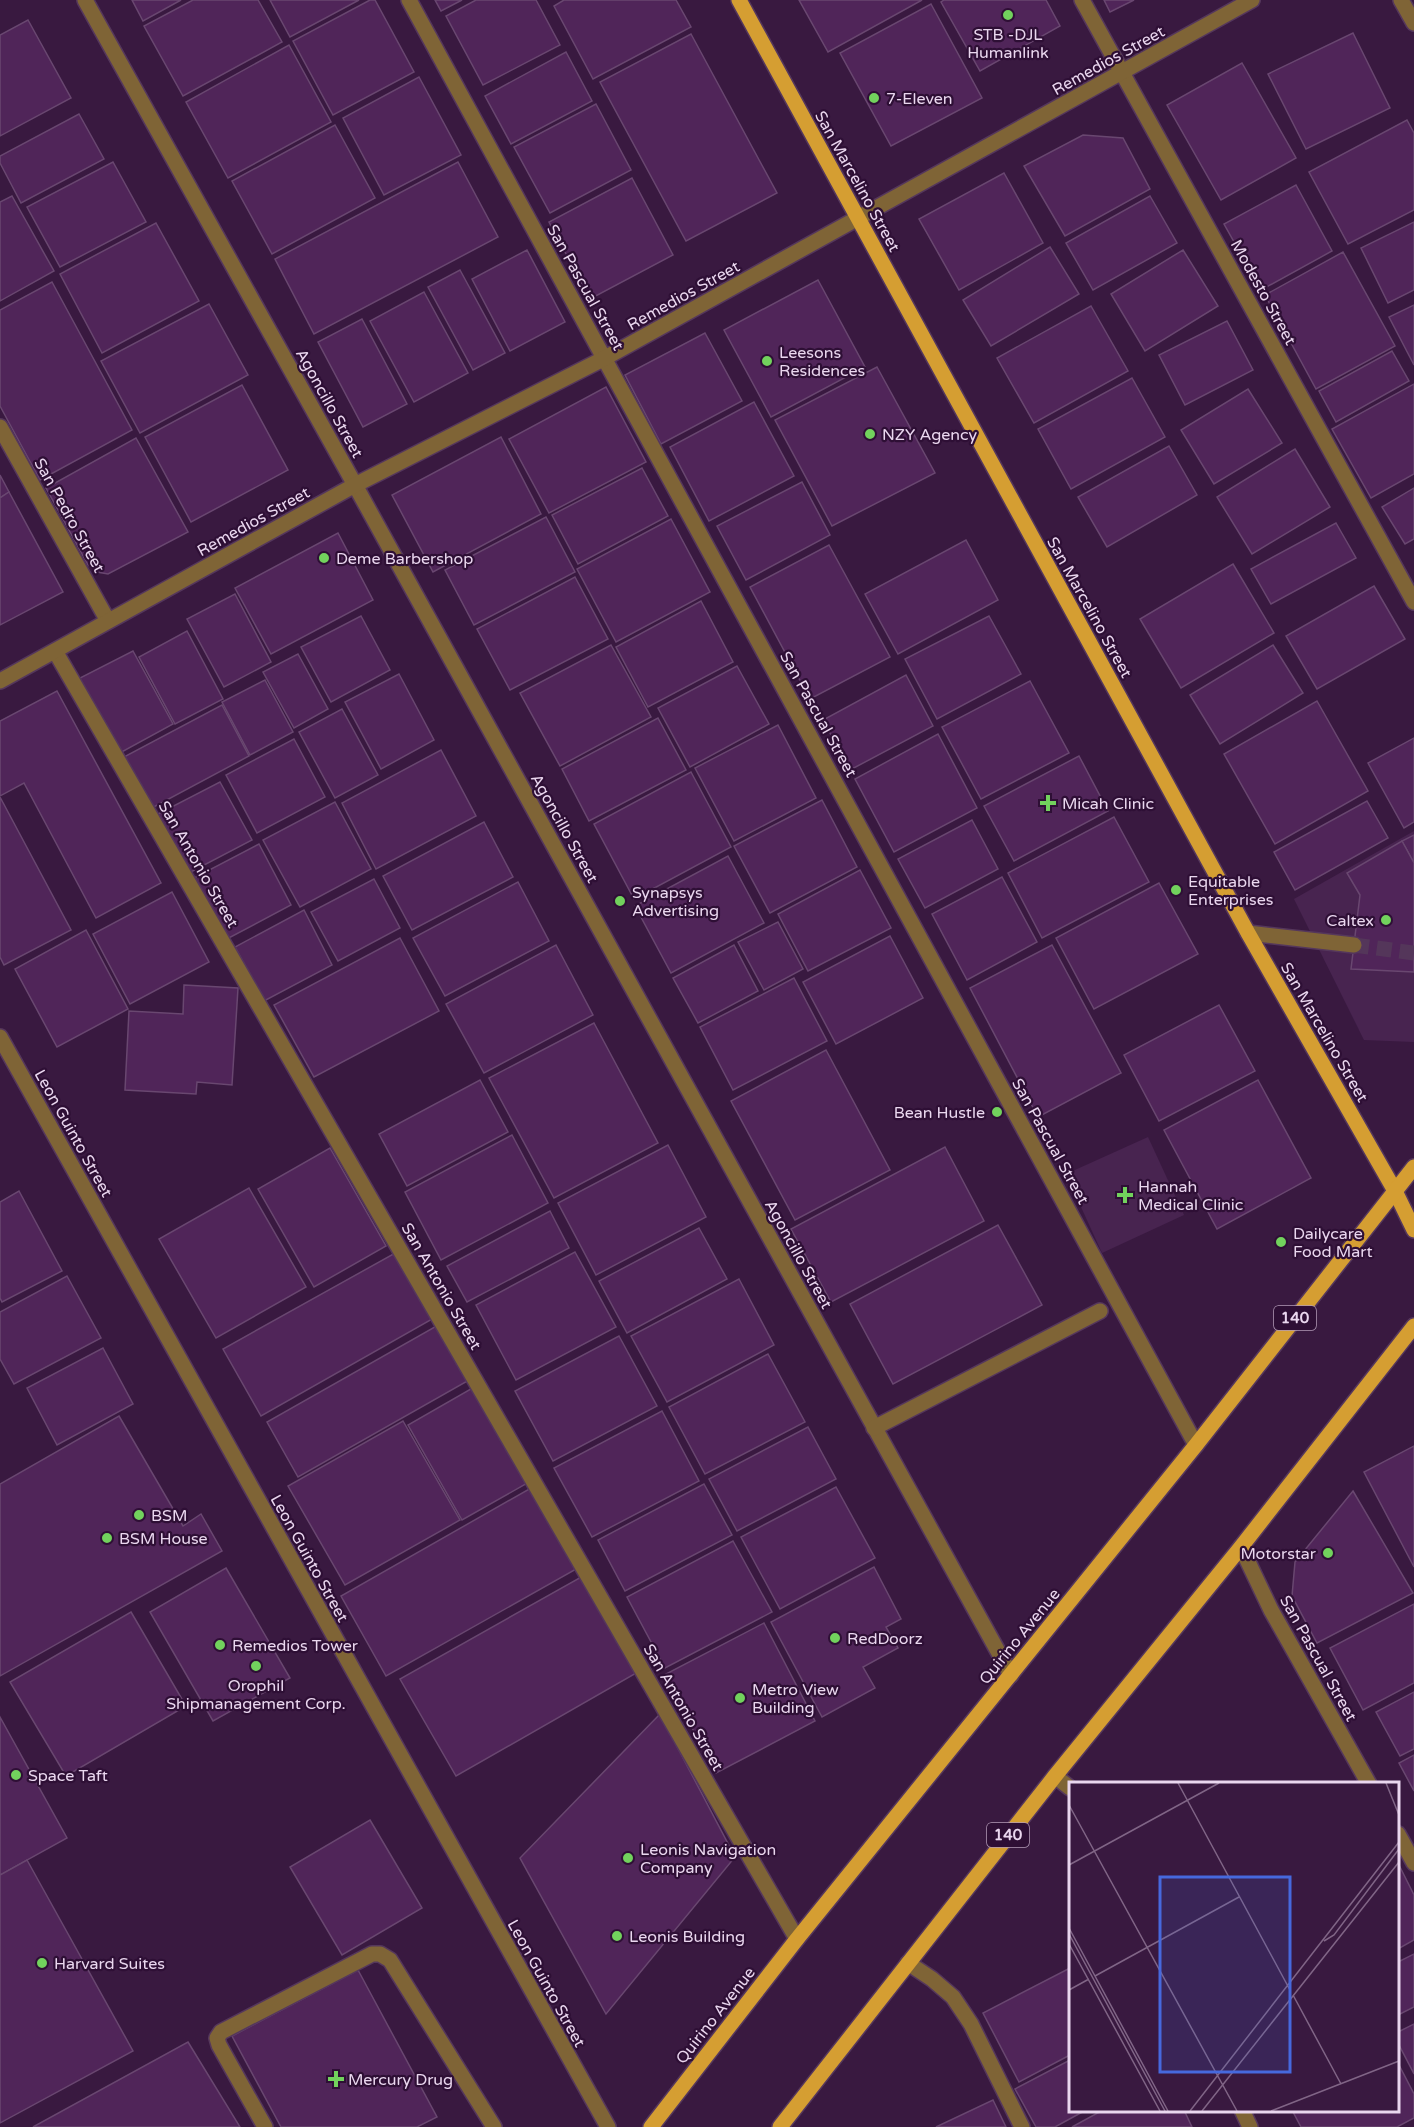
<svg xmlns="http://www.w3.org/2000/svg" width="1414" height="2127" font-family="'Varela Round',sans-serif">
  <rect width="100%" height="100%" fill="#391940"/>
  <g fill="#482450">
    <polygon points="1414,831 1414,1042 1364,1040 1294,899"/>
    <polygon points="1148,1137 1184,1215 1102,1253 1066,1174"/>
  </g>
  <g fill="#502559" stroke="#694770" stroke-width="1.5">
    <polygon points="132,0 181,0 143,21"/>
    <polygon points="193,0 258,0 282,42 183,96 144,26"/>
    <polygon points="270,0 359,0 290,37"/>
    <polygon points="370,0 375,0 414,72 333,115 293,41"/>
    <polygon points="435,0 462,0 441,11"/>
    <polygon points="476,0 536,0 560,45 483,85 446,16"/>
    <polygon points="564,0 676,0 691,27 593,79 554,6"/>
    <polygon points="799,0 922,0 828,52"/>
    <polygon points="944,0 1046,0 1060,26 980,71 941,2"/>
    <polygon points="1104,0 1134,0 1110,12"/>
    <polygon points="931,4 982,98 891,146 840,53"/>
    <polygon points="28,20 71,98 0,136 0,35"/>
    <polygon points="1353,33 1390,108 1306,149 1268,74"/>
    <polygon points="691,34 777,193 686,241 600,82"/>
    <polygon points="289,45 331,122 228,178 186,102"/>
    <polygon points="566,52 592,101 511,144 485,96"/>
    <polygon points="1242,63 1296,158 1221,200 1167,105"/>
    <polygon points="419,77 461,155 384,195 343,118"/>
    <polygon points="596,104 631,170 550,213 514,147"/>
    <polygon points="79,114 104,159 21,203 0,163 0,156"/>
    <polygon points="1407,120 1414,133 1414,210 1348,244 1309,172"/>
    <polygon points="335,125 375,198 272,254 232,181"/>
    <polygon points="1083,135 1123,138 1150,189 1065,236 1024,166"/>
    <polygon points="113,162 146,222 60,267 27,207"/>
    <polygon points="458,162 498,237 314,334 275,259"/>
    <polygon points="1004,173 1043,243 959,290 919,219"/>
    <polygon points="632,178 673,255 590,299 549,222"/>
    <polygon points="1296,185 1332,251 1261,290 1224,224"/>
    <polygon points="12,196 54,271 0,301 0,202"/>
    <polygon points="1150,196 1177,243 1093,290 1066,243"/>
    <polygon points="1414,222 1414,290 1388,303 1361,248"/>
    <polygon points="156,223 199,301 102,353 60,274"/>
    <polygon points="1050,247 1079,294 991,346 963,300"/>
    <polygon points="527,250 565,322 510,351 472,279"/>
    <polygon points="1183,250 1218,306 1145,351 1111,294"/>
    <polygon points="1343,252 1395,346 1316,389 1265,295"/>
    <polygon points="460,270 505,353 473,370 428,287"/>
    <polygon points="818,280 865,367 771,417 724,330"/>
    <polygon points="52,282 132,430 40,480 0,406 0,310"/>
    <polygon points="424,292 468,373 414,402 370,321"/>
    <polygon points="209,304 248,375 140,433 101,361"/>
    <polygon points="1414,305 1414,365 1389,317"/>
    <polygon points="1091,306 1128,371 1034,423 997,358"/>
    <polygon points="362,319 407,404 363,427 318,342"/>
    <polygon points="1227,321 1253,370 1185,405 1159,355"/>
    <polygon points="705,333 742,401 661,444 625,375"/>
    <polygon points="1392,351 1409,381 1336,422 1319,391"/>
    <polygon points="877,367 935,473 832,526 775,420"/>
    <polygon points="1132,378 1165,437 1071,489 1038,429"/>
    <polygon points="1414,384 1414,474 1371,498 1332,429"/>
    <polygon points="242,385 288,470 191,522 145,437"/>
    <polygon points="606,387 646,462 549,513 509,439"/>
    <polygon points="1248,389 1282,443 1214,484 1181,430"/>
    <polygon points="754,402 794,476 709,521 670,447"/>
    <polygon points="501,437 541,514 433,572 392,495"/>
    <polygon points="136,438 188,532 108,574 97,572 88,565 46,488"/>
    <polygon points="1169,446 1197,495 1107,547 1078,497"/>
    <polygon points="1295,449 1330,507 1252,554 1217,497"/>
    <polygon points="642,468 668,516 578,564 552,515"/>
    <polygon points="0,475 9,492 0,498"/>
    <polygon points="802,482 830,535 746,580 717,526"/>
    <polygon points="1414,488 1414,539 1405,544 1382,507"/>
    <polygon points="9,492 63,592 0,625 0,498"/>
    <polygon points="546,517 575,572 474,625 445,570"/>
    <polygon points="671,519 710,592 616,642 577,569"/>
    <polygon points="1336,523 1356,558 1271,604 1251,569"/>
    <polygon points="338,533 373,600 271,654 235,588"/>
    <polygon points="966,540 998,600 898,654 865,594"/>
    <polygon points="829,545 890,657 810,699 750,587"/>
    <polygon points="1233,564 1274,633 1181,688 1140,619"/>
    <polygon points="575,577 608,639 510,690 477,629"/>
    <polygon points="1374,586 1405,639 1317,689 1286,636"/>
    <polygon points="235,594 271,662 224,687 187,619"/>
    <polygon points="701,601 733,662 648,707 616,647"/>
    <polygon points="361,616 390,670 331,702 301,647"/>
    <polygon points="989,616 1021,674 937,719 905,659"/>
    <polygon points="187,631 223,699 175,724 139,657"/>
    <polygon points="611,645 651,717 560,766 520,693"/>
    <polygon points="1273,645 1303,693 1220,744 1190,695"/>
    <polygon points="133,651 173,724 118,754 78,679"/>
    <polygon points="298,654 328,709 294,728 263,672"/>
    <polygon points="737,666 769,724 690,767 658,708"/>
    <polygon points="399,674 434,740 381,769 345,702"/>
    <polygon points="906,675 933,726 850,770 823,720"/>
    <polygon points="265,680 293,732 250,755 222,702"/>
    <polygon points="1030,681 1069,753 981,799 942,727"/>
    <polygon points="57,691 161,883 96,918 24,783 0,796 0,721"/>
    <polygon points="1317,701 1368,791 1275,844 1224,754"/>
    <polygon points="222,705 249,756 150,809 122,758"/>
    <polygon points="342,709 378,775 335,798 299,732"/>
    <polygon points="658,718 686,770 589,821 562,769"/>
    <polygon points="778,725 816,798 734,841 695,768"/>
    <polygon points="938,734 977,808 894,852 855,779"/>
    <polygon points="1414,738 1414,822 1404,828 1368,763"/>
    <polygon points="294,739 325,797 257,833 226,775"/>
    <polygon points="441,750 476,816 376,869 342,803"/>
    <polygon points="1079,756 1108,811 1014,861 984,806"/>
    <polygon points="691,772 731,847 634,899 594,824"/>
    <polygon points="220,782 252,840 187,874 156,815"/>
    <polygon points="0,797 71,930 4,965 0,957"/>
    <polygon points="822,800 857,867 770,913 734,846"/>
    <polygon points="1367,801 1388,838 1295,890 1274,852"/>
    <polygon points="335,802 371,869 300,907 263,840"/>
    <polygon points="1114,817 1149,882 1042,938 1008,873"/>
    <polygon points="972,820 998,869 925,908 898,859"/>
    <polygon points="484,822 513,877 412,930 383,876"/>
    <polygon points="1414,835 1414,863 1402,841"/>
    <polygon points="1402,841 1414,863 1414,972 1351,969 1360,895 1347,873"/>
    <polygon points="259,844 291,905 225,940 192,879"/>
    <polygon points="728,856 764,923 671,973 635,906"/>
    <polygon points="860,870 891,928 808,971 778,914"/>
    <polygon points="1002,877 1037,942 967,980 932,914"/>
    <polygon points="374,879 400,928 338,961 311,912"/>
    <polygon points="518,882 549,941 445,996 413,938"/>
    <polygon points="1159,883 1198,954 1094,1009 1056,938"/>
    <polygon points="172,892 209,962 130,1004 93,934"/>
    <polygon points="304,910 332,965 264,1001 235,947"/>
    <polygon points="778,922 803,969 764,990 738,942"/>
    <polygon points="86,930 128,1009 57,1047 15,969"/>
    <polygon points="890,936 923,998 836,1044 803,982"/>
    <polygon points="400,938 439,1011 314,1077 274,1005"/>
    <polygon points="556,945 593,1015 484,1073 446,1004"/>
    <polygon points="734,945 758,991 698,1023 673,978"/>
    <polygon points="1052,945 1121,1073 1038,1117 970,988"/>
    <polygon points="794,978 827,1041 733,1090 700,1027"/>
    <polygon points="184,985 238,988 232,1085 197,1082 196,1094 125,1090 129,1011 183,1014"/>
    <polygon points="1219,1005 1255,1071 1159,1121 1124,1055"/>
    <polygon points="594,1023 658,1143 554,1198 489,1078"/>
    <polygon points="826,1050 890,1170 795,1220 731,1101"/>
    <polygon points="480,1080 508,1132 407,1186 379,1134"/>
    <polygon points="1258,1080 1311,1178 1217,1229 1164,1130"/>
    <polygon points="512,1135 548,1203 441,1260 405,1192"/>
    <polygon points="668,1145 706,1217 596,1275 558,1203"/>
    <polygon points="945,1147 984,1221 831,1302 791,1229"/>
    <polygon points="330,1148 386,1246 314,1287 258,1189"/>
    <polygon points="249,1188 306,1287 216,1338 159,1239"/>
    <polygon points="19,1191 62,1271 2,1302 0,1298 0,1202"/>
    <polygon points="550,1211 569,1248 467,1302 447,1266"/>
    <polygon points="998,1225 1042,1305 893,1384 850,1304"/>
    <polygon points="699,1228 727,1279 627,1333 599,1281"/>
    <polygon points="397,1252 434,1318 261,1416 223,1349"/>
    <polygon points="575,1252 616,1327 516,1380 476,1305"/>
    <polygon points="67,1276 101,1338 14,1384 0,1359 0,1312"/>
    <polygon points="739,1279 774,1345 667,1402 631,1336"/>
    <polygon points="440,1324 471,1379 298,1477 267,1422"/>
    <polygon points="619,1336 657,1406 553,1461 515,1391"/>
    <polygon points="103,1348 133,1404 57,1445 27,1388"/>
    <polygon points="768,1354 805,1422 705,1474 669,1407"/>
    <polygon points="476,1386 531,1481 462,1520 408,1425"/>
    <polygon points="662,1411 699,1481 592,1537 554,1468"/>
    <polygon points="119,1416 183,1526 201,1514 222,1551 0,1676 0,1484"/>
    <polygon points="403,1421 460,1520 345,1585 288,1486"/>
    <polygon points="808,1427 836,1479 737,1531 709,1479"/>
    <polygon points="1414,1446 1414,1567 1364,1472"/>
    <polygon points="704,1484 732,1535 625,1591 598,1540"/>
    <polygon points="836,1487 875,1558 780,1609 741,1537"/>
    <polygon points="531,1488 578,1568 386,1676 341,1596"/>
    <polygon points="1353,1491 1413,1593 1317,1643 1292,1596 1295,1562"/>
    <polygon points="733,1541 772,1612 665,1668 627,1597"/>
    <polygon points="874,1567 901,1619 886,1627 898,1648 863,1667 875,1688 822,1717 771,1622"/>
    <polygon points="226,1568 290,1678 213,1721 150,1612"/>
    <polygon points="583,1576 638,1672 456,1776 400,1679"/>
    <polygon points="1414,1604 1414,1683 1363,1710 1330,1648"/>
    <polygon points="131,1612 186,1706 66,1776 10,1682"/>
    <polygon points="764,1623 815,1721 716,1773 664,1675"/>
    <polygon points="1414,1692 1414,1749 1400,1756 1376,1712"/>
    <polygon points="660,1714 735,1857 606,2014 520,1858"/>
    <polygon points="0,1717 67,1838 0,1875"/>
    <polygon points="1414,1755 1414,1791 1399,1763"/>
    <polygon points="370,1820 422,1908 342,1955 290,1867"/>
    <polygon points="27,1860 133,2051 0,2123 0,1875"/>
    <polygon points="1399,1865 1414,1895 1414,1940 1398,1949"/>
    <polygon points="1414,1954 1414,2007 1398,2015 1398,1962"/>
    <polygon points="1070,1968 1070,2055 1019,2082 983,2013"/>
    <polygon points="358,1970 437,2117 417,2127 281,2127 232,2036"/>
    <polygon points="1414,2024 1414,2074 1398,2043 1398,2032"/>
    <polygon points="188,2042 240,2127 33,2127"/>
    <polygon points="1070,2060 1070,2110 1086,2110 1055,2127 1036,2127 1015,2089"/>
    <polygon points="1398,2063 1414,2094 1414,2118 1397,2127 1301,2127 1292,2110 1398,2110"/>
    <polygon points="993,2100 1006,2127 936,2127"/>
    <polygon points="1103,2110 1184,2110 1192,2127 1072,2127"/>
  </g>
  <g fill="none" stroke-linecap="round" stroke-linejoin="round">
    <polyline stroke="#54365a" stroke-width="15" stroke-dasharray="15 8" stroke-linecap="butt" points="1354,945 1414,953"/>
    <g stroke="#55375c" stroke-width="18">
      <g id="minor">
        <polyline points="85,0 355,485 1011,1675"/>
        <polyline points="409,0 1196,1445"/>
        <polyline points="1082,0 1414,602"/>
        <polyline points="1401,0 1414,23"/>
        <polyline points="0,427 108,621"/>
        <polyline points="55,651 797,1939"/>
        <polyline points="0,681 355,485 605,358 1252,0"/>
        <polyline points="1248,933 1354,945"/>
        <polyline points="0,1037 608,2127"/>
        <polyline points="874,1428 1100,1311"/>
        <polyline points="1241,1547 1271,1610 1369,1784"/>
        <polyline points="1055,1776 1070,1788"/>
        <polyline points="1398,1834 1414,1863"/>
        <polyline points="908,1963 932,1979 953,1997 971,2024 1022,2127"/>
        <polyline points="1242,2110 1250,2127"/>
        <polyline points="265,2127 219,2045 217,2038 221,2032 372,1954 380,1954 390,1960 494,2127"/>
      </g>
    </g>
    <g stroke="#55375c" stroke-width="18">
      <g id="major">
        <polyline points="739,0 1248,933 1395,1191 1414,1230"/>
        <polyline points="651,2127 797,1939 1196,1445 1414,1167"/>
        <polyline points="780,2127 1055,1776 1241,1547 1414,1326"/>
      </g>
    </g>
    <use href="#minor" stroke="#7f6436" stroke-width="15"/>
    <use href="#major" stroke="#d59e32" stroke-width="15"/>
  </g>
  <g fill="#72d25d" stroke="#2e0f35" stroke-width="2">
    <circle cx="1008" cy="15" r="6"/>
    <circle cx="874" cy="98" r="6"/>
    <circle cx="767" cy="361" r="6"/>
    <circle cx="870" cy="434" r="6"/>
    <circle cx="324" cy="558" r="6"/>
    <path d="M1045 794h6v6h6v6h-6v6h-6v-6h-6v-6h6z"/>
    <circle cx="1176" cy="890" r="6"/>
    <circle cx="620" cy="901" r="6"/>
    <circle cx="1386" cy="920" r="6"/>
    <circle cx="997" cy="1112" r="6"/>
    <path d="M1122 1186h6v6h6v6h-6v6h-6v-6h-6v-6h6z"/>
    <circle cx="1281" cy="1242" r="6"/>
    <circle cx="139" cy="1515" r="6"/>
    <circle cx="107" cy="1538" r="6"/>
    <circle cx="1328" cy="1553" r="6"/>
    <circle cx="835" cy="1638" r="6"/>
    <circle cx="220" cy="1645" r="6"/>
    <circle cx="256" cy="1666" r="6"/>
    <circle cx="740" cy="1698" r="6"/>
    <circle cx="16" cy="1775" r="6"/>
    <circle cx="628" cy="1858" r="6"/>
    <circle cx="617" cy="1936" r="6"/>
    <circle cx="42" cy="1963" r="6"/>
    <path d="M333 2070h6v6h6v6h-6v6h-6v-6h-6v-6h6z"/>
  </g>
  <g text-anchor="middle" stroke-width="4.5" stroke-linejoin="round" paint-order="stroke">
    <g fill="#2e0f35" stroke="#b29bb7" stroke-width="1.5">
      <rect x="1274" y="1306" width="42" height="24" rx="4.5"/>
      <rect x="987" y="1823" width="42" height="24" rx="4.5"/>
    </g>
    <g font-size="15" font-weight="bold" fill="#ead7ef">
      <text x="1295" y="1323">140</text>
      <text x="1008" y="1840">140</text>
    </g>
    <g font-size="16" fill="#ead7ef" stroke="#2e0f35" text-anchor="start">
      <text x="1008" y="40" text-anchor="middle">STB -DJL<tspan x="1008" dy="18">Humanlink</tspan></text>
      <text x="886" y="104">7-Eleven</text>
      <text x="779" y="358">Leesons<tspan x="779" dy="18">Residences</tspan></text>
      <text x="882" y="440">NZY Agency</text>
      <text x="336" y="564">Deme Barbershop</text>
      <text x="1062" y="809">Micah Clinic</text>
      <text x="1188" y="887">Equitable<tspan x="1188" dy="18">Enterprises</tspan></text>
      <text x="632" y="898">Synapsys<tspan x="632" dy="18">Advertising</tspan></text>
      <text x="1374" y="926" text-anchor="end">Caltex</text>
      <text x="985" y="1118" text-anchor="end">Bean Hustle</text>
      <text x="1138" y="1192">Hannah<tspan x="1138" dy="18">Medical Clinic</tspan></text>
      <text x="1293" y="1239">Dailycare<tspan x="1293" dy="18">Food Mart</tspan></text>
      <text x="151" y="1521">BSM</text>
      <text x="119" y="1544">BSM House</text>
      <text x="1316" y="1559" text-anchor="end">Motorstar</text>
      <text x="847" y="1644">RedDoorz</text>
      <text x="232" y="1651">Remedios Tower</text>
      <text x="256" y="1691" text-anchor="middle">Orophil<tspan x="256" dy="18">Shipmanagement Corp.</tspan></text>
      <text x="752" y="1695">Metro View<tspan x="752" dy="18">Building</tspan></text>
      <text x="28" y="1781">Space Taft</text>
      <text x="640" y="1855">Leonis Navigation<tspan x="640" dy="18">Company</tspan></text>
      <text x="629" y="1942">Leonis Building</text>
      <text x="54" y="1969">Harvard Suites</text>
      <text x="348" y="2085">Mercury Drug</text>
    </g>
    <g font-size="16" fill="#ead7ef" stroke="#2e0f35">
      <text transform="translate(1108 60) rotate(-29)" y="6">Remedios Street</text>
      <text transform="translate(858 181) rotate(61)" y="6">San Marcelino Street</text>
      <text transform="translate(586 287) rotate(61)" y="6">San Pascual Street</text>
      <text transform="translate(1264 292) rotate(61)" y="6">Modesto Street</text>
      <text transform="translate(683 295) rotate(-29)" y="6">Remedios Street</text>
      <text transform="translate(330 403) rotate(61)" y="6">Agoncillo Street</text>
      <text transform="translate(70 515) rotate(61)" y="6">San Pedro Street</text>
      <text transform="translate(253 521) rotate(-29)" y="6">Remedios Street</text>
      <text transform="translate(1090 607) rotate(61)" y="6">San Marcelino Street</text>
      <text transform="translate(819 714) rotate(61)" y="6">San Pascual Street</text>
      <text transform="translate(565 828) rotate(61)" y="6">Agoncillo Street</text>
      <text transform="translate(199 864) rotate(60)" y="6">San Antonio Street</text>
      <text transform="translate(1325 1032) rotate(60)" y="6">San Marcelino Street</text>
      <text transform="translate(74 1133) rotate(61)" y="6">Leon Guinto Street</text>
      <text transform="translate(1051 1141) rotate(61)" y="6">San Pascual Street</text>
      <text transform="translate(799 1254) rotate(61)" y="6">Agoncillo Street</text>
      <text transform="translate(442 1286) rotate(60)" y="6">San Antonio Street</text>
      <text transform="translate(310 1558) rotate(61)" y="6">Leon Guinto Street</text>
      <text transform="translate(1019 1636) rotate(-51)" y="6">Quirino Avenue</text>
      <text transform="translate(1319 1658) rotate(61)" y="6">San Pascual Street</text>
      <text transform="translate(684 1707) rotate(60)" y="6">San Antonio Street</text>
      <text transform="translate(547 1983) rotate(61)" y="6">Leon Guinto Street</text>
      <text transform="translate(715 2015) rotate(-52)" y="6">Quirino Avenue</text>
    </g>
  </g>
  <g transform="translate(1069 1782)">
    <rect width="330" height="330" fill="#391940"/>
    <path fill="none" stroke="#806586" stroke-width="1.5" d="M109 1 221 208M317 1 330 33M0 23 168 329M0 83 150 1M0 146 99 329M0 152 96 329M255 159 265 153 330 67M0 162 91 329M26 194 170 115M0 208 20 197M224 213 272 302M121 329 330 60M133 329 330 80M202 329 330 279"/>
    <path fill="#4669dd" fill-opacity="0.15" stroke="#4669dd" stroke-width="3" d="M91 95H221V290H91Z"/>
    <rect width="330" height="330" fill="none" stroke="#ead7ef" stroke-width="3"/>
  </g>
</svg>
